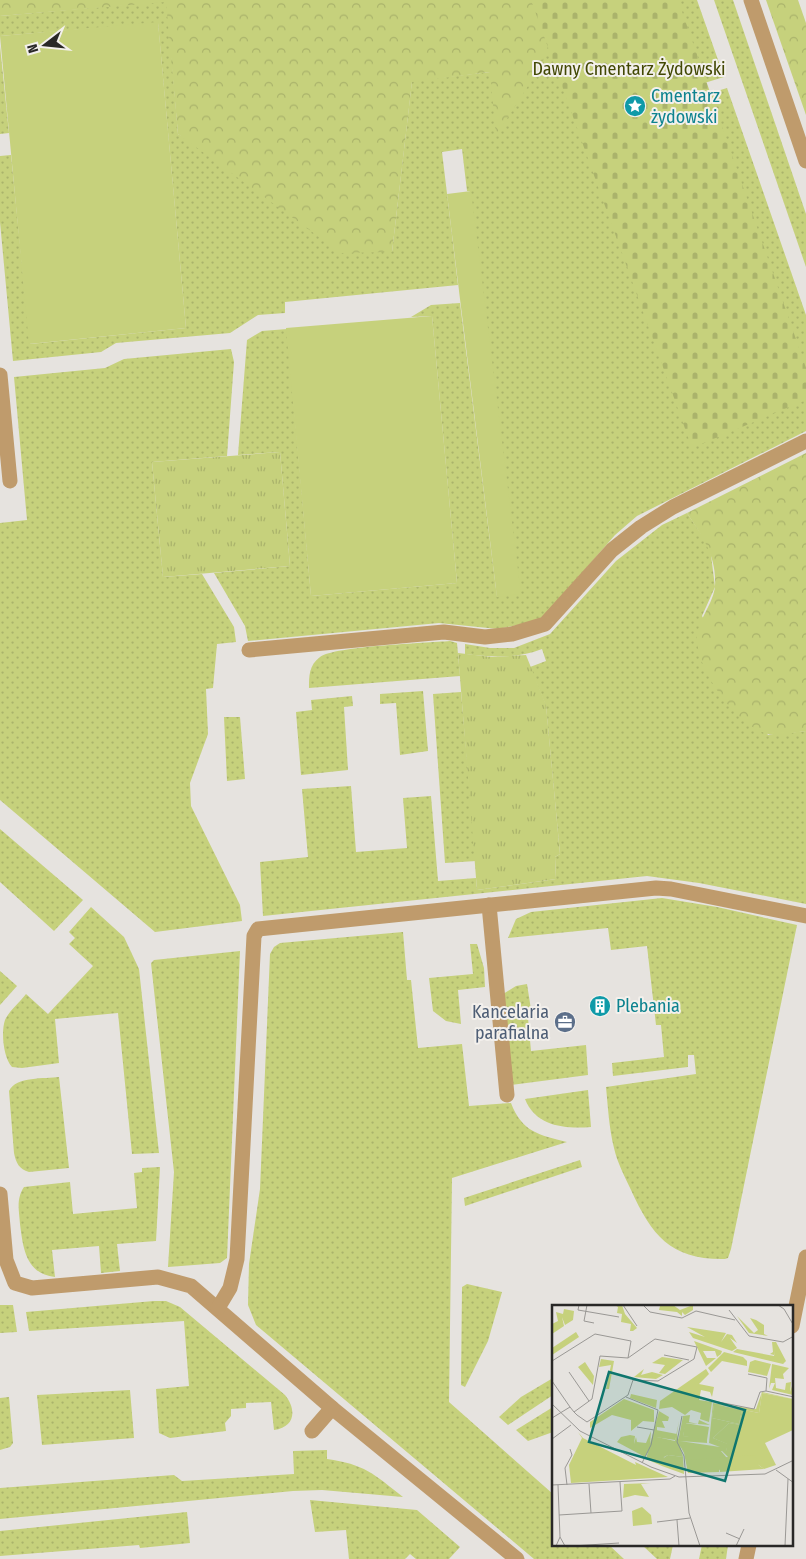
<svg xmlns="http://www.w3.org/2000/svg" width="806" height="1559" font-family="'Fira Sans Condensed',sans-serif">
  <defs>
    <pattern id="grass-dots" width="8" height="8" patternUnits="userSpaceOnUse" patternTransform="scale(1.25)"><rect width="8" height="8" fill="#c6d17c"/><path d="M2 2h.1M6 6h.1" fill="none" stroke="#aab36b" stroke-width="1.8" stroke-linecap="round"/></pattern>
    <pattern id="forest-crowns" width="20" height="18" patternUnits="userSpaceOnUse" patternTransform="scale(1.25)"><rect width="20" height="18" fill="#c6d17c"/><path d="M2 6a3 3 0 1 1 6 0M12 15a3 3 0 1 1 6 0" fill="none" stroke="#aab36b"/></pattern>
    <pattern id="cemetery-stones" width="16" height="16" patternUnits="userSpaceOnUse" patternTransform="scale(1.25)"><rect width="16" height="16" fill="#c6d17c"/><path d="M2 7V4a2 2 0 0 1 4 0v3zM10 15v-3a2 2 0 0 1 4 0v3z" fill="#aab36b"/></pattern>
    <pattern id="park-tufts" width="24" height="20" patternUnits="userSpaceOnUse" patternTransform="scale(1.25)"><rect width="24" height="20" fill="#c6d17c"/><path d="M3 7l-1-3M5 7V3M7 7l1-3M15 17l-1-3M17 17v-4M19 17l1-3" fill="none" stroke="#aab36b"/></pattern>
  </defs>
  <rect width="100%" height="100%" fill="#e6e3df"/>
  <g fill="url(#grass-dots)">
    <polygon points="577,0 697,0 724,77 652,99 654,110 727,88 806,315 806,431 637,516 615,535 549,611 537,621 498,629 439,623 248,641 245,626 214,573 290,566 280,452 238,455 247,340 262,331 287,329 311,596 457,583 432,316 411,317 431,305 460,303 497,597 470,191 467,191 462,149 442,152 458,285 285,302 285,313 258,315 230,333 116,343 101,352 13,361 0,222 0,156 11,155 30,344 186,328 158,23 0,36 0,16 167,1 178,134 392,252 412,81 490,72 555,26"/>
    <polygon points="714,0 733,0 806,214 806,267"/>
    <polygon points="0,46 9,133 0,134"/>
    <polygon points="231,349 234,362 227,456 152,462 163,577 202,574 234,627 236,642 217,644 213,688 206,689 208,734 190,783 191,806 240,905 242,921 155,932 0,800 0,523 27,520 14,377 105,368 124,359"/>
    <path d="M687 513 710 547 715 587 702 616 768 735 806 731V904L699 883 647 876 263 916 260 862 308 857 302 789 351 786 356 852 407 848 403 798 431 796 438 881 476 878 477 890 556 879 555 857 560 854 546 706 530 667 546 661 542 649C516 659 491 657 465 654V644L490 648H514L550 634 616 561 662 525Z"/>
    <path d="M450 641 457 643 460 676 309 688C309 676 309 665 320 657 335 646 426 643 450 641Z"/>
    <polygon points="423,691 428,751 400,755 396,703 380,704 380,694"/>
    <polygon points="461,692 476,861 445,863 433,694"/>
    <polygon points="352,696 353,706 344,707 348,770 301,775 296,712 312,710 311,700"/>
    <polygon points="224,717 240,717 245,779 227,781"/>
    <polygon points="0,829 83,900 54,931 0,882"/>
    <path d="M662 898 717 907 797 925 731 1249 728 1258 725 1259C671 1260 652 1236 631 1190 625 1177 617 1162 614 1148 609 1128 608 1107 606 1087L696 1074 694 1055H688V1067L613 1076 612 1063 664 1057 661 1025H656L647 946 611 950 608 928 508 938 516 919 531 912Z"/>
    <path d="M91 907 124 937 139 969 159 1153 132 1154 118 1013 55 1019 59 1063 22 1068 12 1067C3 1057 1 1031 5 1020 9 1011 20 1002 26 994L48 1014 93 966 69 944 75 938 69 932Z"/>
    <path d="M403 932 407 980H411L418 1048 462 1044 469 1106 511 1103C522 1132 539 1135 567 1142L452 1178 449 1402 553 1494 554 1545H609L624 1559H534L256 1325 248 1305 249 1264 260 1189 270 954 274 947 280 943Z"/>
    <polygon points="470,944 477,944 484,968 485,987 458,990 461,1024 446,1021 433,1011 429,978 473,974"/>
    <polygon points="240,951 227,1258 220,1263 168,1267 174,1172 151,963 154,960"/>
    <polygon points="0,971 17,986 0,1005"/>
    <polygon points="527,984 532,1016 528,1018 531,1051 586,1045 588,1075 511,1085 503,994 516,986"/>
    <path d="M59 1077 69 1168 29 1172C19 1169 16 1163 14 1153L9 1091C16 1076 45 1079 59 1077Z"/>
    <path d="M588 1090 591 1127C566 1129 536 1127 525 1099Z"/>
    <polygon points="580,1160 582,1167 465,1206 464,1198"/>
    <path d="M160 1167 156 1241 117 1244 120 1271 101 1273 99 1246 52 1250 55 1277C26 1274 23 1248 20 1224 19 1210 16 1199 24 1187L70 1182 73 1214 137 1208 134 1173 142 1172V1168Z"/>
    <polygon points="467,1284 502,1292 488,1341 465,1387 461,1385 462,1287"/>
    <path d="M154 1301H166L180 1307 285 1395C297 1410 295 1427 274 1430L271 1402 246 1403V1408L231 1409V1416L225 1423 226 1431 170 1438 159 1433 156 1389 189 1386 184 1321 29 1331 26 1312Z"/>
    <polygon points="0,1305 13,1305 17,1332 0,1333"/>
    <polygon points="553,1378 553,1395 508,1425 499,1417 521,1397"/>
    <polygon points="130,1390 134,1438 42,1445 37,1395"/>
    <polygon points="9,1397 13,1443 10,1447 0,1450 0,1398"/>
    <polygon points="553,1407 553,1432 528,1441 516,1430"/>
    <path d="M327 1450V1459C364 1464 374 1474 403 1497L322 1490 293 1491 0 1519V1488L174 1475 182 1481 294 1474 293 1451Z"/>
    <polygon points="310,1500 417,1510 460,1547 449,1559 416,1559 410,1554 405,1559 349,1559 346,1530 315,1532"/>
    <polygon points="187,1512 190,1543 140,1548 139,1545 0,1556 0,1531"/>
    <polygon points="642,1545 673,1545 670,1559 657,1559"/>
    <polygon points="702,1545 728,1545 726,1559 699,1559"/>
  </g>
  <g fill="url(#forest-crowns)">
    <polygon points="0,0 577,0 555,26 542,64 496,136 490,72 412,82 392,252 341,253 178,134 166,2 0,16"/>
    <polygon points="766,0 798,0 806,23 806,115"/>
    <path d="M806 453V731C795 732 778 737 768 734 737 726 701 675 697 644 694 624 714 604 715 586 717 556 702 536 687 513Z"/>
  </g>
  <polygon fill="url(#cemetery-stones)" points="531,0 678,0 806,368 806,400 692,448"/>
  <g fill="url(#park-tufts)">
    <polygon points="280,452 290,566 163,577 152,462"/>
    <polygon points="458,653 492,657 526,655 546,705 560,854 555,857 556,879 477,890"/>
  </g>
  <g fill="#c6d17c">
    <polygon points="158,22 186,328 29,344 0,36"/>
    <polygon points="471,191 521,594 497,597 447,194"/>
    <polygon points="432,316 457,583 311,596 286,328"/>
  </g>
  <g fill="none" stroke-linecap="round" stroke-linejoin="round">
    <g stroke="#bf9b6c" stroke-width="15">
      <polyline points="0,375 10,481"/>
      <polyline points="249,650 444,632 485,637 512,634 545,624 612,550 641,527 673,507 806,441"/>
      <polyline points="489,905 507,1095"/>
    </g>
    <g stroke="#bf9b6c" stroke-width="15">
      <polyline points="751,0 806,161"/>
      <polyline points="0,1194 6,1260 15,1283 32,1288 158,1277 191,1286 332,1408 517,1559"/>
      <polyline points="218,1308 230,1288 237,1259 254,936 258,929 656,888 671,889 806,916"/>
      <polyline points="792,1326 806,1257"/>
      <polyline points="312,1431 332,1408"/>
      <polyline points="746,1559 749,1545"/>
    </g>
  </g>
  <defs>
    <g id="sight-disc" transform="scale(1.125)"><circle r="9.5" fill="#0f9aa8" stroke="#f3f0ec"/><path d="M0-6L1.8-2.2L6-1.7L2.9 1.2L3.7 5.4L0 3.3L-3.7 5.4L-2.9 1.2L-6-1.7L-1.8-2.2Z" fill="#fff"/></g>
    <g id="building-disc" transform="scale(1.125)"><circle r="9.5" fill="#0f9aa8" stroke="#f3f0ec"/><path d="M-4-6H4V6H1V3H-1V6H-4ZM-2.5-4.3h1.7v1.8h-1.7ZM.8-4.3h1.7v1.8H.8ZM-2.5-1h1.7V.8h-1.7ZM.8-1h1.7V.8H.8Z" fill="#fff"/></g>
    <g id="office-disc" transform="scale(1.125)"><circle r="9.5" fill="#5c6f8a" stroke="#f3f0ec"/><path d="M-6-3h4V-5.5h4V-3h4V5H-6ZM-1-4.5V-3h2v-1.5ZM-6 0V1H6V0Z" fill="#fff"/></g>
  </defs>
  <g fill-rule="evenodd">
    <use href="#sight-disc" x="635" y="106"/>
    <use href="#building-disc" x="600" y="1006"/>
    <use href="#office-disc" x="565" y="1022"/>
  </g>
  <g text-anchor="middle" stroke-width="4" stroke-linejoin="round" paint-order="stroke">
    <g font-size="18" fill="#424804" stroke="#f3f0ec">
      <text x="629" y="75">Dawny Cmentarz Żydowski</text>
    </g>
    <g font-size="18" fill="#0d838f" stroke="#f3f0ec" text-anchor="start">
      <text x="651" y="102">Cmentarz<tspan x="651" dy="21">żydowski</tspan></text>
      <text x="616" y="1012">Plebania</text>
    </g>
    <g font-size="18" fill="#4e5e75" stroke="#f3f0ec" text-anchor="end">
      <text x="549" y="1018">Kancelaria<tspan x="549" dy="21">parafialna</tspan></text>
    </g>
  </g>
  <g transform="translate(552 1305)">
    <rect width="241" height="241" fill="#e6e3df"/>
    <path d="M70 0 73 9 85 23 81 26H78L79 19 69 17 70 9 65 8 66 2 63 0ZM121 0 128 5 141 0V5L133 10 130 7V11L125 7 107 5 108 1ZM12 4 22 6 21 15 13 20 10 12 12 21 0 29V19L6 16 4 7 11 9ZM185 11 202 28 206 25 198 13 204 15 212 20V29L216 31 197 28ZM135 22 174 28 169 37 175 29 180 30 185 38 178 33 185 43 180 46 141 33 137 27 153 32ZM142 36 170 46 169 49 165 52 163 46H151L155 53H164L154 61ZM220 37H224L234 56 231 59 181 47 185 44 222 51 223 46 222 50 218 49 221 47ZM172 47 191 52 195 56V61L170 56 159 67 156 63ZM110 52 131 55 113 69 107 68 113 60 100 58ZM49 54 62 56 57 84H54L59 60 47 62ZM203 55 219 59 215 71 196 67 198 57ZM33 57 42 71 41 80 26 62ZM220 59 237 63 231 69 232 74 223 73 224 83 233 85 234 78 239 77 238 87 241 78V90L220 85 223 78H219L217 84ZM92 64 89 70 100 67 111 70 104 74 82 72ZM154 64 157 69 147 79 162 82 160 92 158 87 149 85 147 95 160 97 157 117 148 114 149 108 139 105 133 110 120 102 107 104 108 96ZM210 87 241 94 210 88 207 108 192 105 189 120 177 118 161 133 176 139 174 146H169L181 160 193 158 198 154 212 164 168 167 167 158V167L136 168 132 148 126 137 131 111 138 110 137 117 146 119 147 115 158 120 134 118 131 131 155 133V138L128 136 168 142 157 138 161 98 179 101 162 100 160 113 187 119 190 105 181 101 204 104ZM79 89 105 95 104 103 78 93ZM72 94 102 105V117L91 116 79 126V115L60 110 38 123V117ZM107 106 117 112 116 116H110L113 123 105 122V132L123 136 127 116 125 129 131 152 116 150 112 152 110 161 94 154ZM99 126 98 141 93 152 65 137 69 132 78 130 83 131 82 139 84 132 85 137 94 138ZM26 127 31 133 84 160 83 157 116 172 19 178 17 160 30 133ZM99 178 89 179 97 192 83 190 71 193 72 179ZM90 202 99 210 100 219 81 221 80 206Z" fill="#c6d17c"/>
    <path d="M210 88 241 94V125L213 138 224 160 212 164 198 154 177 153 169 145 174 146 175 139 161 133 177 118 189 120 192 105 207 108ZM116 150 131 152 132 169 110 161V154Z" fill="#c6d17c"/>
    <path d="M203 150 207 162 138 167 137 155Z" fill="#c6d17c"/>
    <path d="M24 27 27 32 0 50V43ZM104 125 125 129 123 135 103 132Z" fill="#c6d17c"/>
    <path d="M162 99 190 105 187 119 160 113ZM133 118 157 122 155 135 131 131Z" fill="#c6d17c"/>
    <path fill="none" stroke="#9a9895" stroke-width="1" d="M27 0 26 5 67 12M35 0 32 16 42 18M71 0 85 21M91 0 98 7 130 13 144 6 183 15M226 0 232 4 242 21M177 5 197 31 231 37 242 31M112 50 137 55M0 56 43 29 79 36 76 53M17 67 37 96M196 69 215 73 214 86 242 92M0 76 18 102 22 107 25 110 35 117 76 90 81 75 106 76 142 54 145 42 103 34 76 53 48 51 40 94 22 107M74 92 106 105 99 140 90 158M151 94 202 104 208 87 214 86M0 99 28 126 99 162 127 172 213 169 242 155M130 111 125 137 132 151 137 208 148 241M0 113 18 102M85 122 102 125M0 134 19 120M224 165 242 178M37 179 39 208M0 180 118 174 123 171M6 180 8 232M15 180 13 163 20 150 18 144M7 210 70 206 68 177M125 215 127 241M105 217 138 213M174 228 188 234M4 241 8 232 13 241M20 241 67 238M184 241 192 224M233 241 236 174"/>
    <path fill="#0f766e" fill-opacity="0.15" stroke="#0f766e" stroke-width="2.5" d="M57 67 193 105 173 176 37 137Z"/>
    <rect width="241" height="241" fill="none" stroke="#292827" stroke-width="2.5"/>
  </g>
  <g transform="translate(45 45) rotate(254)" stroke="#f3f0ec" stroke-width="4" paint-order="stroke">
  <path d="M0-4L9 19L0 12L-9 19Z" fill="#292827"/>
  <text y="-8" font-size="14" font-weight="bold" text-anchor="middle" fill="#292827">N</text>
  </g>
</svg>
